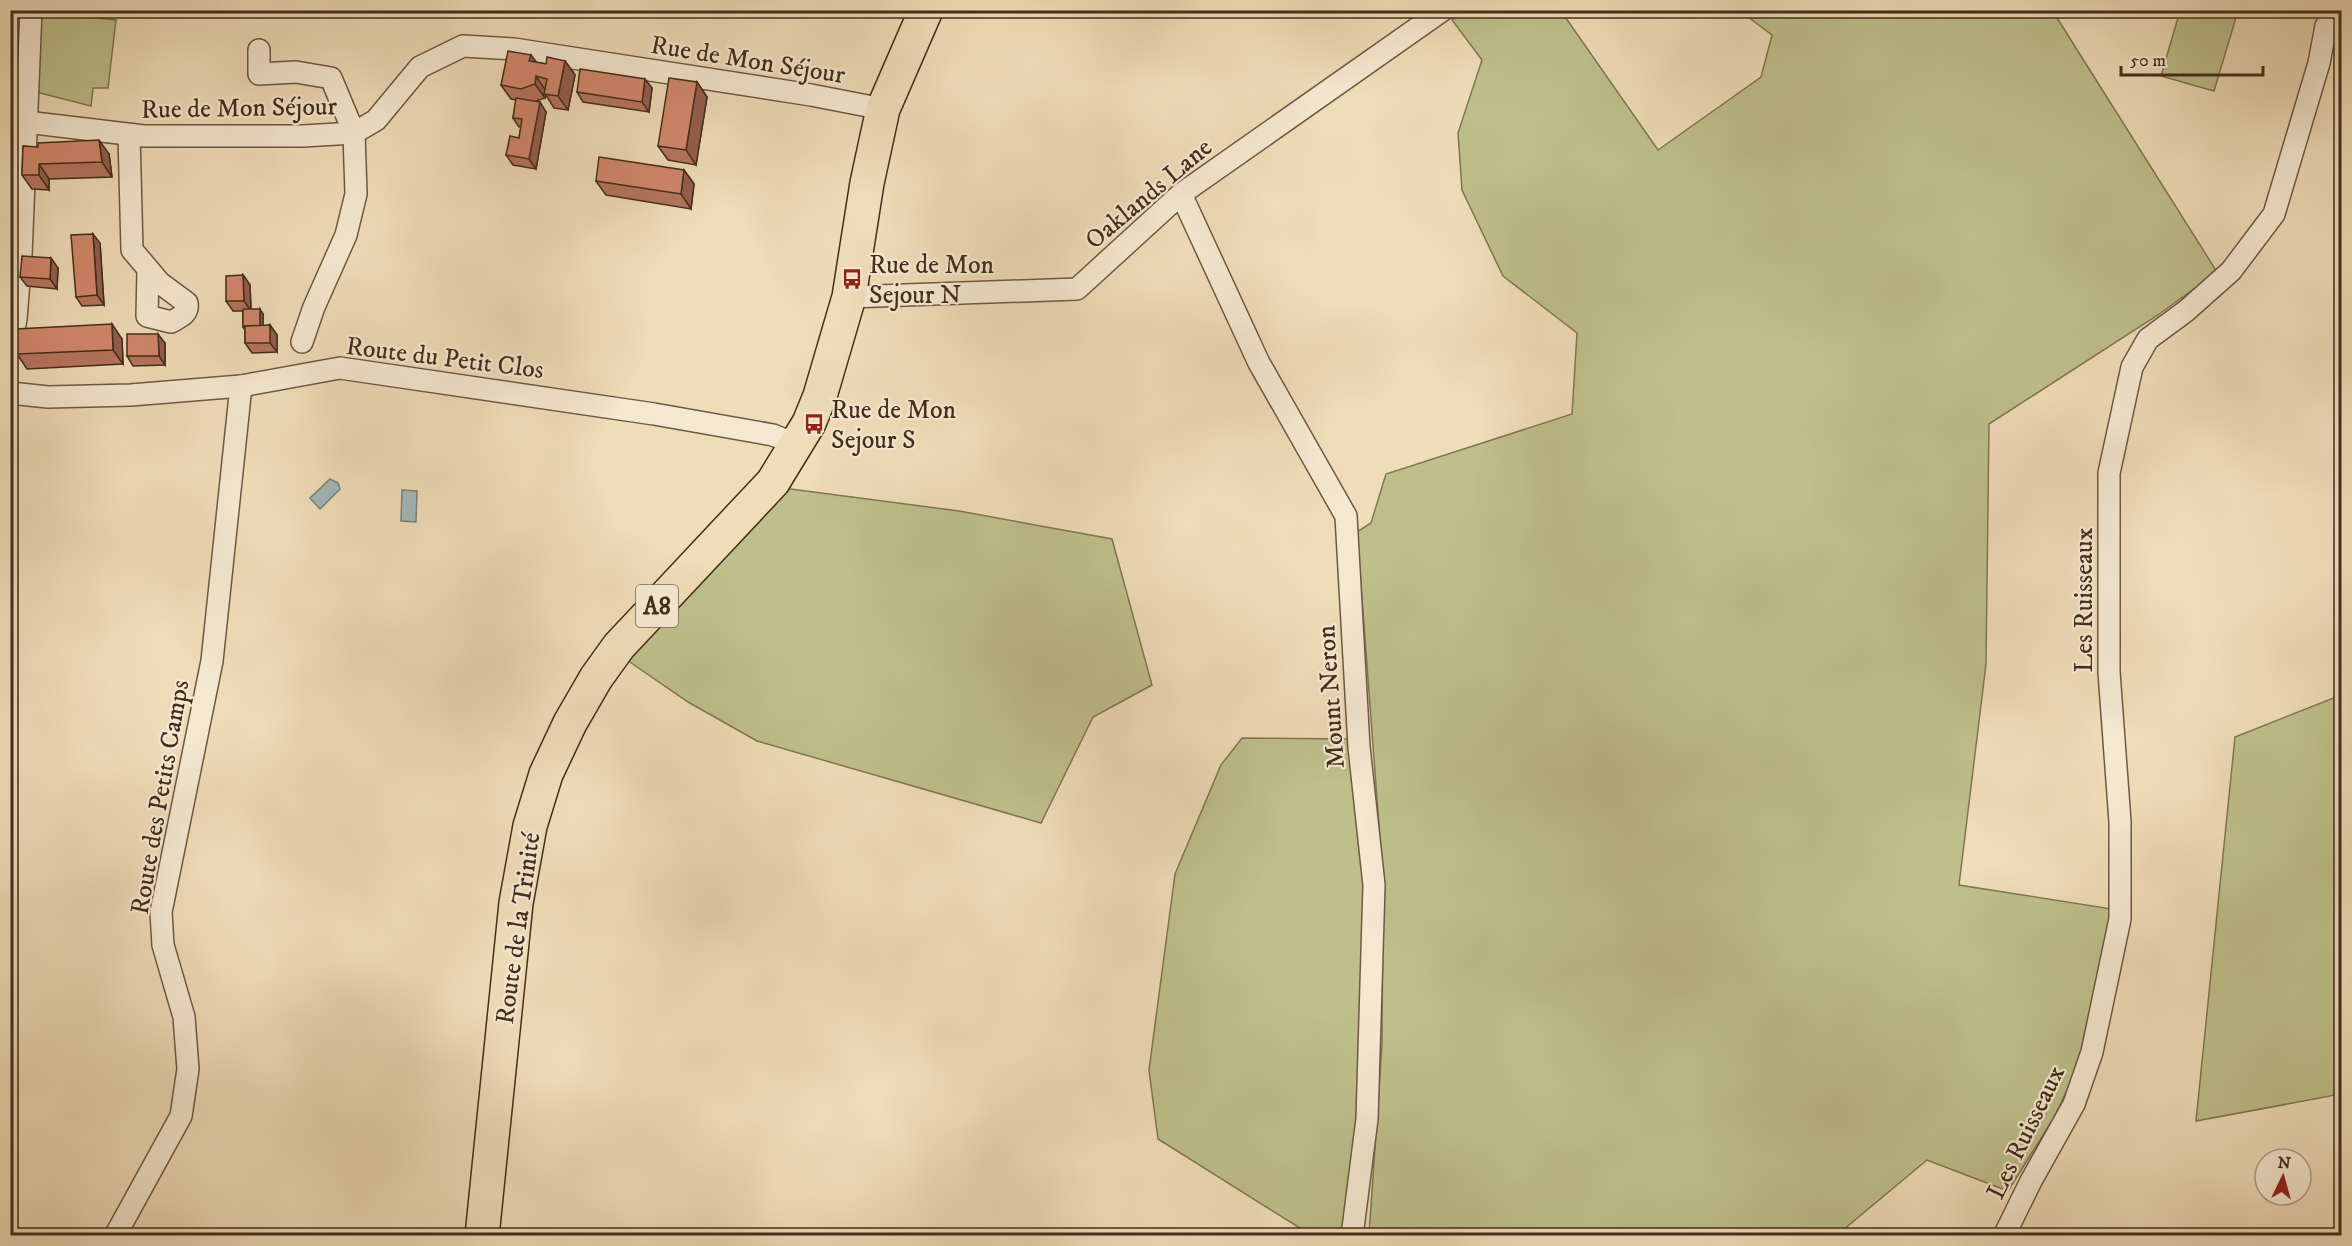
<svg xmlns="http://www.w3.org/2000/svg" width="2352" height="1246" font-family="'IM FELL DW Pica',serif">
  <rect width="100%" height="100%" fill="#efdcb8"/>
  <filter id="stains"><feTurbulence type="fractalNoise" baseFrequency=".00333" numOctaves="4"/><feColorMatrix values="0 0 0 0 .2 0 0 0 0 .09 0 0 0 0 .02 0 0 0 .5 -.17"/></filter>
  <radialGradient id="worn" r=".72"><stop offset=".6" stop-color="#630" stop-opacity="0"/><stop offset="1" stop-color="#630" stop-opacity=".3"/></radialGradient>
  <g fill="#bebf8b" stroke="#807652" stroke-width="1.5">
    <polygon points="2052,10 2217,272 2158,315 1989,424 1986,664 1959,885 2112,909 2080,1062 2055,1116 2008,1191 1927,1160 1837,1235 1369,1235 1382,1045 1383,879 1357,532 1371,523 1386,474 1572,414 1577,333 1503,276 1462,190 1458,133 1482,60 1452,20 1465,11 1561,11 1658,150 1761,77 1772,35 1740,11"/>
    <polygon points="2180,11 2238,11 2214,91 2161,76"/>
    <polygon points="39,12 116,20 108,88 93,88 91,106 36,92"/>
    <polygon points="783,488 959,511 1112,539 1152,685 1093,717 1041,823 757,741 688,702 624,658"/>
    <polygon points="2341,695 2341,1094 2196,1121 2235,737"/>
    <polygon points="1242,738 1353,739 1370,886 1363,1078 1349,1235 1311,1235 1158,1139 1149,1070 1175,874 1221,765"/>
  </g>
  <g fill="#a0b8bb" stroke="#7b807b" stroke-width="1.5">
    <polygon points="330,479 338,483 340,489 320,509 310,498"/>
    <polygon points="402,490 417,491 416,522 401,521"/>
  </g>
  <g fill="none" stroke-linecap="round" stroke-linejoin="round">
    <g stroke="#6e5942" stroke-width="24">
      <g id="street">
        <polyline points="259,50 259,74 296,72 331,78 354,133 356,194 346,235 314,307 302,342"/>
        <polyline points="26,122 144,136 303,136 354,133 376,120 420,67 463,46 514,49 811,95 883,109"/>
        <path d="M129 135 132 250 160 283 187 303C189 314 180 317 171 322L147 316 148 269"/>
        <polyline points="1181,194 1259,363 1346,516 1359,747 1374,885 1367,1119 1352,1236"/>
        <polyline points="849,297 1077,289 1181,194 1443,10"/>
        <polyline points="10,350 16,319 21,255 31,10"/>
        <polyline points="10,393 48,397 131,395 241,386 340,368 654,414 773,435 797,445"/>
        <polyline points="115,1236 181,1116 188,1069 184,1017 163,945 161,912 212,661 241,386"/>
        <polyline points="2004,1236 2031,1181 2074,1104 2092,1052 2120,919 2120,822 2109,672 2109,473 2132,367 2148,339 2186,311 2231,271 2274,214 2319,63 2326,26 2336,10"/>
      </g>
    </g>
    <g stroke="#432d1a" stroke-width="36">
      <polyline id="primary" points="482,1236 516,903 530,826 546,774 570,723 596,678 619,646 773,482 809,423 820,396 849,297 867,183 883,109 926,10"/>
    </g>
    <use href="#street" stroke="#f5e8d1" stroke-width="21"/>
    <use href="#primary" stroke="#efdcb8" stroke-width="33"/>
  </g>
  <g fill="#b5745e" stroke="#432d1a" stroke-width="1.5">
    <polygon points="531,55 536,62 546,64 565,61 575,75 568,110 554,108 546,95 545,98 536,101 546,112 536,169 513,165 506,155 519,138 521,127 519,127 513,118 516,100 511,99 501,85"/>
    <polygon points="697,82 707,97 696,165 668,160 658,146"/>
    <polygon points="652,88 649,112 583,102 577,92"/>
    <polygon points="23,146 109,154 112,177 49,179 49,190 32,189 22,175"/>
    <polygon points="684,170 694,184 691,209 606,195 596,181"/>
    <polygon points="100,243 104,305 82,306 76,297"/>
    <polygon points="58,268 57,289 27,286 20,277"/>
    <polygon points="243,275 250,285 251,309 263,314 263,326 270,325 277,335 277,352 252,353 245,343 245,330 243,327 243,311 233,311 226,301"/>
    <polygon points="122,339 123,364 27,369 17,354"/>
    <polygon points="165,343 165,365 133,366 127,356"/>
  </g>
  <g fill="#935e4c" stroke="#432d1a" stroke-width="1.5">
    <polygon points="10,11 14,15 12,49 10,47"/>
    <polygon points="531,55 541,69 529,61"/>
    <polygon points="565,61 575,75 568,110 558,96"/>
    <polygon points="536,76 546,91 544,94 546,95 545,98 535,84"/>
    <polygon points="645,79 652,88 649,112 642,102"/>
    <polygon points="697,82 707,97 696,165 686,150"/>
    <polygon points="540,102 546,112 536,169 529,159"/>
    <polygon points="99,140 109,154 112,177 102,162"/>
    <polygon points="39,164 49,179 49,190 39,175"/>
    <polygon points="684,170 694,184 691,209 681,194"/>
    <polygon points="93,234 100,243 104,305 97,295"/>
    <polygon points="51,258 58,268 57,289 50,279"/>
    <polygon points="243,275 250,285 251,311 244,301"/>
    <polygon points="260,309 263,314 263,333 260,328"/>
    <polygon points="112,324 122,339 123,364 113,350"/>
    <polygon points="270,325 277,335 277,352 270,343"/>
    <polygon points="158,334 165,343 165,365 159,356"/>
  </g>
  <g fill="#d2876d" stroke="#432d1a" stroke-width="1.5">
    <polygon points="508,51 531,55 529,61 546,64 547,57 565,61 558,96 544,94 547,79 536,76 535,84 521,89 501,85"/>
    <polygon points="580,69 645,79 642,102 577,92"/>
    <polygon points="669,78 697,82 686,150 658,146"/>
    <polygon points="516,98 540,102 529,159 506,155 510,136 519,138 522,119 513,118"/>
    <polygon points="99,140 102,162 39,164 39,175 22,175 23,146 38,147 38,143"/>
    <polygon points="599,157 684,170 681,194 596,181"/>
    <polygon points="93,234 97,295 76,297 71,235"/>
    <polygon points="22,256 51,258 50,279 20,277"/>
    <polygon points="243,275 244,301 226,301 226,276"/>
    <polygon points="243,309 260,309 260,326 245,326 245,327 243,327"/>
    <polygon points="112,324 113,350 17,354 16,329"/>
    <polygon points="270,325 270,343 245,343 245,326"/>
    <polygon points="127,334 158,334 159,356 127,356"/>
  </g>
  <defs>
    <g id="bus-bare" transform="scale(1.62)"><path d="M-5-6H5V4H4V6H2V4H-2V6H-4V4H-5ZM-3.5-4V0h7V-4ZM-3.5 1.2v1.5H-2V1.2ZM2 1.2v1.5H3.5V1.2Z" fill="#8f2418" stroke="#f5e8d1" stroke-width="2.5" paint-order="stroke"/></g>
  </defs>
  <g fill-rule="evenodd">
    <use href="#bus-bare" x="852" y="279"/>
    <use href="#bus-bare" x="814" y="424"/>
  </g>
  <g text-anchor="middle" stroke-width="4.5" stroke-linejoin="round" paint-order="stroke">
    <rect fill="#f5e8d1" stroke="#786551" stroke-width="1.5" x="636" y="585" width="42" height="42" rx="4.5"/>
    <g font-size="24" font-weight="bold" fill="#432d1a">
      <text x="657" y="614">A8</text>
    </g>
    <g font-size="26" fill="#432d1a" stroke="#f5e8d1">
      <text transform="translate(748 59) rotate(9)" y="9">Rue de Mon Séjour</text>
      <text transform="translate(239 107) rotate(-1)" y="9">Rue de Mon Séjour</text>
      <text transform="translate(1148 193) rotate(-40)" y="9">Oaklands Lane</text>
      <text transform="translate(445 357) rotate(7)" y="9">Route du Petit Clos</text>
      <text transform="translate(2083 600) rotate(-90)" y="9">Les Ruisseaux</text>
      <text transform="translate(1330 697) rotate(-94)" y="9">Mount Neron</text>
      <text transform="translate(159 797) rotate(-80)" y="9">Route des Petits Camps</text>
      <text transform="translate(517 928) rotate(-82)" y="9">Route de la Trinité</text>
      <text transform="translate(2025 1132) rotate(-64)" y="9">Les Ruisseaux</text>
    </g>
    <g font-size="26" fill="#432d1a" stroke="#f5e8d1" text-anchor="start">
      <text x="869" y="273">Rue de Mon<tspan x="869" dy="30">Sejour N</tspan></text>
      <text x="831" y="418">Rue de Mon<tspan x="831" dy="30">Sejour S</tspan></text>
    </g>
  </g>
  <rect width="2352" height="1246" fill="none" stroke="#efdcb8" stroke-width="36"/>
  <rect x="12" y="12" width="2328" height="1222" fill="none" stroke="#432d1a" stroke-width="3"/>
  <rect x="18" y="18" width="2316" height="1210" fill="none" stroke="#432d1a" stroke-width="1.5"/>
  <g transform="translate(2283 1177) rotate(5)"><circle r="28" fill="#f5e8d1" stroke="#ae9d88" stroke-width="1.5"/>
  <path d="M0-4.5L10 22L0 15L-10 22Z" fill="#8f2418"/>
  <text y="-9" font-size="16" font-weight="bold" text-anchor="middle" fill="#432d1a">N</text>
  </g>
  <path d="M2121 66v9h142v-9" fill="none" stroke="#432d1a" stroke-width="3"/>
  <text x="2130" y="66" font-size="18" fill="#432d1a" stroke="#f5e8d1" stroke-width="4.5" paint-order="stroke">50 m</text>
  <rect width="100%" height="100%" filter="url(#stains)"/>
  <rect width="100%" height="100%" fill="url(#worn)"/>
</svg>
